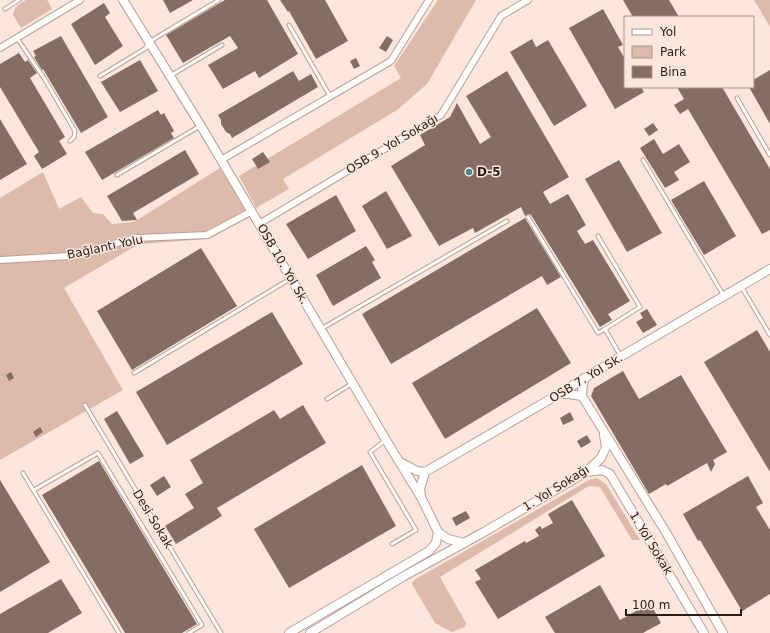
<svg xmlns="http://www.w3.org/2000/svg" width="770" height="633" font-family="'DejaVu Sans',sans-serif">
  <rect width="100%" height="100%" fill="#fde7dd"/>
  <g fill="#debaaa">
    <path d="M26 0H47L52 9 21 28 13 15C14 7 19 4 26 0Z"/>
    <polygon points="438,0 476,0 427,84 397,110 283,179 289,189 256,208 239,176 401,78 394,66"/>
    <polygon points="754,0 770,0 770,27"/>
    <polygon points="220,168 250,217 209,239 139,244 64,288 123,390 0,460 0,198 43,172 59,209 81,197 93,213 103,214 112,224 134,222"/>
    <polygon points="597,478 606,484 640,540 632,540 600,487 589,486 440,577 466,623 465,627 452,632 435,623 412,584 414,580 589,480"/>
  </g>
  <g fill="#856d63">
    <polygon points="163,0 193,0 170,13"/>
    <polygon points="225,0 267,0 298,54 259,78 255,71 223,89 208,65 238,48 230,36 183,63 166,35"/>
    <polygon points="280,0 325,0 348,41 316,59 289,11 288,12"/>
    <polygon points="623,0 669,0 679,17 633,17"/>
    <polygon points="104,3 110,13 105,17 123,46 95,65 71,24"/>
    <polygon points="603,9 623,45 618,47 625,59 625,87 641,87 644,92 615,109 569,28"/>
    <polygon points="61,36 108,117 81,133 43,69 42,70 34,57 36,56 33,51"/>
    <polygon points="387,36 393,40 386,52 379,48"/>
    <polygon points="532,39 536,47 548,40 587,106 554,126 510,52"/>
    <polygon points="19,53 25,62 28,60 37,73 30,78 65,137 59,141 67,154 42,169 34,156 39,152 0,87 0,64"/>
    <polygon points="356,58 360,66 354,69 350,61"/>
    <polygon points="140,60 158,91 120,112 101,82"/>
    <polygon points="770,70 770,124 749,87 753,87 753,80"/>
    <polygon points="293,71 299,81 311,74 318,87 232,138 230,134 226,132 221,124 221,120 218,115"/>
    <polygon points="507,71 569,177 543,192 550,204 568,194 586,225 577,231 585,244 593,240 630,301 608,314 612,320 600,327 531,215 528,214 525,216 521,207 475,233 473,228 439,246 391,166 425,145 420,135 450,117 457,103 480,144 491,137 466,96"/>
    <polygon points="677,87 722,87 770,169 770,230 762,234 688,109 680,114 674,105 684,99"/>
    <polygon points="158,110 161,115 164,113 174,131 171,133 174,138 102,180 85,152"/>
    <polygon points="0,119 27,164 0,180"/>
    <polygon points="653,123 658,130 649,136 644,129"/>
    <polygon points="654,139 663,154 679,144 690,162 674,172 679,180 665,188 640,148"/>
    <polygon points="185,150 199,174 133,213 137,220 122,221 107,196"/>
    <polygon points="263,152 270,162 258,169 252,159"/>
    <polygon points="619,160 662,233 627,252 585,179"/>
    <polygon points="704,181 736,236 704,255 671,200"/>
    <polygon points="386,191 412,236 387,249 362,206"/>
    <polygon points="336,195 356,231 308,259 286,224"/>
    <polygon points="525,218 561,277 547,285 542,276 391,364 362,314"/>
    <polygon points="366,246 375,260 372,262 381,278 333,306 316,275"/>
    <polygon points="201,248 237,306 132,370 97,311"/>
    <polygon points="537,308 571,363 445,439 412,383"/>
    <polygon points="647,309 657,325 643,333 636,322 643,318 640,313"/>
    <polygon points="272,312 303,364 167,445 136,392"/>
    <polygon points="757,330 770,352 770,472 704,362"/>
    <polygon points="623,371 639,399 681,375 727,452 713,460 715,464 711,472 707,463 667,486 666,484 649,494 591,396 594,388"/>
    <polygon points="11,372 14,378 9,381 6,375"/>
    <polygon points="303,405 326,443 217,508 222,516 176,544 165,526 194,508 185,494 203,483 190,460 274,410 280,419"/>
    <polygon points="117,411 144,456 130,464 104,419"/>
    <polygon points="570,412 574,420 563,425 560,418"/>
    <polygon points="40,427 43,432 36,437 33,432"/>
    <polygon points="587,435 591,442 581,448 577,441"/>
    <polygon points="99,461 197,624 182,633 125,633 42,495"/>
    <polygon points="362,465 396,526 289,588 254,529"/>
    <polygon points="164,476 171,487 157,496 150,485"/>
    <polygon points="748,476 763,503 756,507 770,530 770,594 742,611 700,540 698,541 683,514"/>
    <polygon points="0,480 50,562 0,592"/>
    <polygon points="572,500 605,556 498,619 475,582 481,579 475,570 525,541 526,543 539,536 535,530 540,526 542,529 553,523 548,514"/>
    <polygon points="466,511 470,518 456,526 452,518"/>
    <polygon points="61,579 82,613 48,633 0,633 0,614"/>
    <polygon points="600,585 620,620 650,603 661,623 643,633 555,633 545,617"/>
  </g>
  <g fill="none" stroke-linecap="round" stroke-linejoin="round">
    <g stroke="#baa095" stroke-width="5">
      <g id="lane">
        <polyline points="5,9 19,0"/>
        <polyline points="289,25 330,96"/>
        <polyline points="17,38 44,78 75,131 74,137 70,141"/>
        <polyline points="100,76 146,48 149,42 219,0"/>
        <polyline points="170,76 222,45"/>
        <polyline points="737,98 770,155"/>
        <polyline points="643,160 724,296"/>
        <polyline points="117,175 200,126"/>
        <polyline points="528,217 598,333 605,329 620,355"/>
        <polyline points="598,236 640,307 605,329"/>
        <polyline points="741,286 770,335"/>
        <polyline points="321,329 507,221"/>
        <polyline points="134,373 290,279"/>
        <polyline points="327,399 353,383"/>
        <polyline points="85,405 221,633"/>
        <polyline points="386,440 370,452 416,530 392,544"/>
        <polyline points="23,473 119,633"/>
        <polyline points="34,490 98,453 202,625 189,633"/>
      </g>
    </g>
    <g stroke="#baa095" stroke-width="8">
      <g id="street">
        <polyline points="0,48 80,0"/>
        <polyline points="221,160 391,61 429,0"/>
        <polyline points="259,224 441,115 501,16 528,0"/>
        <polyline points="0,260 69,256 136,238 207,235 252,211"/>
      </g>
    </g>
    <g stroke="#baa095" stroke-width="10">
      <g id="secondary">
        <polyline points="123,0 201,126 259,224 386,440 422,499 438,532 448,539 464,543"/>
        <polyline points="560,394 569,394 582,396 667,534 723,633"/>
        <polyline points="582,396 583,383 586,377"/>
        <polyline points="400,462 417,471 425,472"/>
        <polyline points="586,472 602,470 610,474 704,633"/>
        <polyline points="421,496 420,489 425,472 559,394 586,377 770,269"/>
        <polyline points="289,633 429,551 436,543 438,532"/>
        <polyline points="310,633 404,576 484,532 586,472 601,458 606,447 604,435"/>
      </g>
    </g>
    <use href="#lane" stroke="#fff" stroke-width="3"/>
    <use href="#street" stroke="#fff" stroke-width="6"/>
    <use href="#secondary" stroke="#fff" stroke-width="8"/>
  </g>
  <circle fill="#458d8c" stroke="#fde7dd" stroke-width="1.5" cx="469" cy="172" r="4"/>
  <g text-anchor="middle" stroke-width="3" stroke-linejoin="round" paint-order="stroke">
    <g font-size="12" fill="#271d19" stroke="#fde7dd">
      <text transform="translate(392 144) rotate(-31)" y="4">OSB 9. Yol Sokağı</text>
      <text transform="translate(105 247) rotate(-12)" y="4">Bağlantı Yolu</text>
      <text transform="translate(283 264) rotate(60)" y="4">OSB 10. Yol Sk.</text>
      <text transform="translate(586 378) rotate(-31)" y="4">OSB 7. Yol Sk.</text>
      <text transform="translate(556 488) rotate(-32)" y="4">1. Yol Sokağı</text>
      <text transform="translate(153 519) rotate(59)" y="4">Desi Sokak</text>
      <text transform="translate(651 543) rotate(59)" y="4">1. Yol Sokak</text>
    </g>
    <g font-size="12" font-weight="bold" fill="#271d19" stroke="#fde7dd" text-anchor="start">
      <text x="477" y="176">D-5</text>
    </g>
  </g>
  <rect x="624" y="16" width="130" height="72" fill="#fde7dd" stroke="#a7968f"/>
  <rect x="632" y="29" width="20" height="6" fill="#ffffff" stroke="#a7968f"/>
  <text x="660" y="36" font-size="12" fill="#271d19">Yol</text>
  <rect x="632" y="46" width="20" height="12" fill="#debaaa" stroke="#a7968f"/>
  <text x="660" y="56" font-size="12" fill="#271d19">Park</text>
  <rect x="632" y="66" width="20" height="12" fill="#856d63" stroke="#a7968f"/>
  <text x="660" y="76" font-size="12" fill="#271d19">Bina</text>
  <path d="M626 609v6h115v-6" fill="none" stroke="#271d19" stroke-width="2"/>
  <text x="632" y="609" font-size="12" fill="#271d19" stroke="#fde7dd" stroke-width="3" paint-order="stroke">100 m</text>
</svg>
